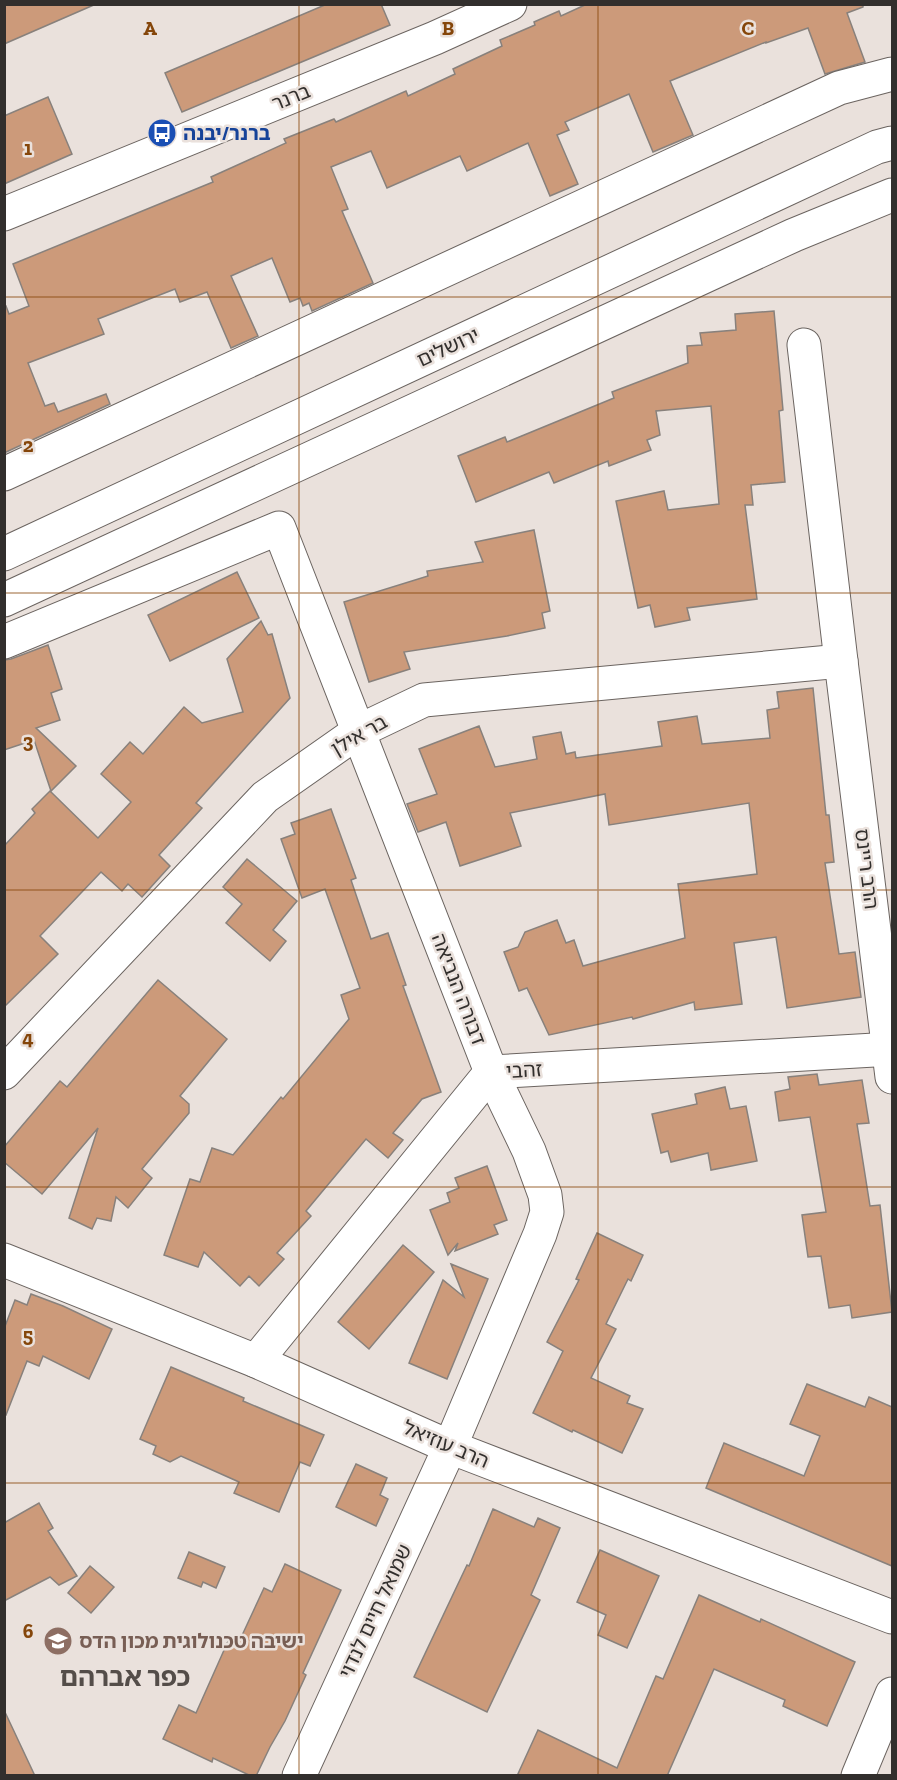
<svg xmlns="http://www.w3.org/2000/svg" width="897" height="1780" font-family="'Zilla Slab','Noto Sans Hebrew',serif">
  <rect width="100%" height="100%" fill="#eae1dc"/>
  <g fill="#cc9a7a" stroke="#88817c" stroke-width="1.5">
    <polygon points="4,4 96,4 4,44"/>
    <polygon points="327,4 381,4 390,25 182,112 165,73"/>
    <polygon points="587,4 863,4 863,7 847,13 865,62 825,74 808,28 766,43 766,42 670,81 693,135 653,152 629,94 565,122 569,130 557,135 578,184 550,196 528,143 467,171 460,156 387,188 371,151 331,167 348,209 342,211 373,283 312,311 309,303 303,306 300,298 290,302 272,258 231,276 258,336 231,348 207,292 180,302 175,289 98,319 104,334 28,363 45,406 54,403 58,412 106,394 110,404 4,453 4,307 6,306 9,314 29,306 13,264 213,182 211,177 286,143 284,139 334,119 336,122 406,91 408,96 455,74 453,69 502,46 500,40 535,25 534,22 559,11 561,16"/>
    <polygon points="48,97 72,154 4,184 4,116"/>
    <polygon points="774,311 783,410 779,411 785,482 751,485 753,505 745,505 757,599 687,608 690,620 655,627 650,605 638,608 616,501 664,491 668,510 719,504 711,406 656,411 660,435 647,440 651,450 609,466 608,461 554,483 549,472 476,502 458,456 505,437 507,442 614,398 612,392 688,363 687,346 702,345 700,333 736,330 735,314"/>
    <polygon points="534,530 550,611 542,613 545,628 507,636 404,652 410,669 369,682 344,602 428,576 427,571 483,562 475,542"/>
    <polygon points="237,572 259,618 170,661 148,615"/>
    <polygon points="261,621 268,635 272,634 290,698 196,803 202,808 159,855 170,866 142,897 128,884 122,891 101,872 40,936 58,954 4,1007 4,846 35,813 32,809 50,791 98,838 131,802 101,774 130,742 143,754 184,707 202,723 243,712 227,659"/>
    <polygon points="48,645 62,689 51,693 60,720 36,728 76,766 51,791 34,740 4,750 4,660 11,659"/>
    <polygon points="813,688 826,815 829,815 834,862 825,863 839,954 855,952 861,997 787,1008 776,937 734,943 742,1004 695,1010 694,1002 633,1019 632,1017 549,1035 527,988 519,991 504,952 518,947 525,932 557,920 566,943 574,940 583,966 685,938 678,884 757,874 749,803 609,825 605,794 510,813 521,846 460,866 446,822 418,832 407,804 437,794 419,749 479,726 495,767 537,759 533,737 561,732 566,754 575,752 576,758 662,746 658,722 697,716 702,744 770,738 767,710 779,708 777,692"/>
    <polygon points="331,809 356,878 351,880 371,939 388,933 406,985 403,986 441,1092 422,1099 393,1133 403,1140 388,1158 366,1139 306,1211 311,1216 277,1253 284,1259 259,1286 249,1276 240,1286 204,1252 198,1267 164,1255 190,1179 200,1182 212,1148 233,1155 281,1097 283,1099 349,1019 341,995 360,988 325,889 302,898 281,839 295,834 291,823"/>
    <polygon points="247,859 297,901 273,930 286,941 270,961 226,923 242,904 223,887"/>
    <polygon points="158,980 227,1039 180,1096 189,1104 189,1113 142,1169 152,1178 128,1208 116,1197 111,1221 97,1218 92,1229 69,1218 98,1128 42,1194 4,1162 4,1147 60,1081 67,1087"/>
    <polygon points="817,1074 819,1085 862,1080 869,1123 857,1124 870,1206 880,1205 892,1312 852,1318 850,1305 829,1308 821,1256 808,1257 802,1215 826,1212 810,1117 779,1121 775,1092 790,1089 788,1077"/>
    <polygon points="725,1087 730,1109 746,1106 757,1161 711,1170 708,1153 671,1162 668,1151 661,1153 652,1114 697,1104 695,1094"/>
    <polygon points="487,1166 507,1220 494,1225 498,1234 455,1251 458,1243 448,1255 430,1210 450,1202 447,1193 459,1188 455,1178"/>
    <polygon points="597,1233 643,1255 631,1281 628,1279 606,1324 616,1329 591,1378 630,1396 627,1403 643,1409 622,1453 573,1430 572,1432 533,1413 563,1351 547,1342 579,1280 576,1279"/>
    <polygon points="403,1245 434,1272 369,1349 338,1322"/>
    <polygon points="451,1264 488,1279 447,1379 409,1363 443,1280 464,1297"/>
    <polygon points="31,1294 63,1306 112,1329 89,1379 43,1356 39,1366 27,1361 6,1415 4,1414 4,1329 15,1300 27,1305"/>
    <polygon points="171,1367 244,1398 243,1401 324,1435 310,1466 300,1462 279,1512 234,1493 239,1482 181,1456 170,1462 153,1454 156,1446 140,1439"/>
    <polygon points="807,1384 865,1407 869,1397 892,1407 892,1566 706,1488 724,1443 804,1476 820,1436 790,1424"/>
    <polygon points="356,1464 387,1478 380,1495 388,1499 376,1526 336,1507"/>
    <polygon points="39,1503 53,1528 48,1531 77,1576 59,1585 50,1577 4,1601 4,1523"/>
    <polygon points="493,1509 534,1527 538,1518 560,1528 531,1595 540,1600 487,1712 414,1677 467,1565 469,1566"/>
    <polygon points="600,1550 659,1576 627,1648 598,1635 606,1615 577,1602"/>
    <polygon points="189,1552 225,1567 216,1588 203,1582 201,1587 178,1578"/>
    <polygon points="285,1564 341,1590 303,1673 306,1675 285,1721 270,1747 256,1776 251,1776 213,1758 212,1762 163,1739 179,1705 196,1713 229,1639 238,1644 264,1588 272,1592"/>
    <polygon points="90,1566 114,1587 91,1613 68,1593"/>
    <polygon points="699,1595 760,1622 761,1619 855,1662 827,1726 783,1706 785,1700 714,1669 667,1776 517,1776 538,1730 617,1768 656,1676 663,1679"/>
    <polygon points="4,1710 35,1776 4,1776"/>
  </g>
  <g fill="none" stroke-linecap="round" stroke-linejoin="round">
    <g stroke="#6b6460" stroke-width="35">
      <g id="minor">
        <polyline points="4,214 435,38 510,4"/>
        <polyline points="804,345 841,661 892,1077"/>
        <polyline points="4,474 839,88 892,74"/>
        <polyline points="4,642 279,528 491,1072 529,1151 545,1195 547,1212 540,1234 450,1447 299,1776"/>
        <polyline points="4,1073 265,797 359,731 424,700 841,661"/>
        <polyline points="4,1260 256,1361 450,1447 892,1617"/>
        <polyline points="256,1361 491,1072 892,1049"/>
        <polyline points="858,1776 892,1694"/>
      </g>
    </g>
    <g stroke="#6b6460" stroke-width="35">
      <g id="highway">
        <polyline points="4,554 877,147 892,143"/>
        <polyline points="4,600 794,235 892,195"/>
      </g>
    </g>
    <use href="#minor" stroke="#fff" stroke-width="33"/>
    <use href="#highway" stroke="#fff" stroke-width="33"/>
  </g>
  <path fill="none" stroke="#85460a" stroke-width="1.5" stroke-opacity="0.55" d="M299 4V1776M598 4V1776M4 297H892M4 593H892M4 890H892M4 1187H892M4 1483H892"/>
  <defs>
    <g id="bus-disc" transform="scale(1.5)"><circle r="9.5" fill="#1a4fb4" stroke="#eae1dc"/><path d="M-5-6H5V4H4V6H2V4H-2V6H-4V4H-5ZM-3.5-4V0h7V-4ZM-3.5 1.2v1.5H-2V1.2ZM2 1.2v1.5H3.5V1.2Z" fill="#fff"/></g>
    <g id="school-disc" transform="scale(1.5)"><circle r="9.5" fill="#8d6e63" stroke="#eae1dc"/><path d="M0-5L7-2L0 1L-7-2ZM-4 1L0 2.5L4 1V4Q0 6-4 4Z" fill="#fff"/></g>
  </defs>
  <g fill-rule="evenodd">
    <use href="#bus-disc" x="162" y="133"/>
    <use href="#school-disc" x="58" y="1641"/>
  </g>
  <g text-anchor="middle" stroke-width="5" stroke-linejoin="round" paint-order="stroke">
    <g font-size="20" fill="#322f2d" stroke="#eae1dc">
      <text transform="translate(291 97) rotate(-22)" y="7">ברנר</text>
      <text transform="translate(448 347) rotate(-25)" y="7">ירושלים</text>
      <text transform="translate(359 735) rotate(-30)" y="7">בר אילן</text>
      <text transform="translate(867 869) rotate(83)" y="7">הרב ריינס</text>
      <text transform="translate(459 989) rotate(69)" y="7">דבורה הנביאה</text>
      <text transform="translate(524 1070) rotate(-3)" y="7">זהבי</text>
      <text transform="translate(446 1444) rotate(23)" y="7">הרב עוזיאל</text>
      <text transform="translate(375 1611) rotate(-65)" y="7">שמואל חיים לנדוי</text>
    </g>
    <g font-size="20" font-weight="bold" fill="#164399" stroke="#eae1dc" text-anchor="start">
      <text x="183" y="140">ברנר/יבנה</text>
    </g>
    <g font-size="20" font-weight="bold" fill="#785e54" stroke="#eae1dc" text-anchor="start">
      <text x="79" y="1648">ישיבה טכנולוגית מכון הדס</text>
    </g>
    <g font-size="26" font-weight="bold" fill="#544d49" stroke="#eae1dc">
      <text x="125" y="1686">כפר אברהם</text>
    </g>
  </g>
  <g font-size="20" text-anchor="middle" font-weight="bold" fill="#85460a" stroke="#eae1dc" stroke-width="5" stroke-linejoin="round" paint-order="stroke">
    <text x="150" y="35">A</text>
    <text x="448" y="35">B</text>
    <text x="748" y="35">C</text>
    <text x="28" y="155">1</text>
    <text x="28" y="452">2</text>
    <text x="28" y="748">3</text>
    <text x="28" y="1045">4</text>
    <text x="28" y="1342">5</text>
    <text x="28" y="1638">6</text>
  </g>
  <rect width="897" height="1780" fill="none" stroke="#322f2d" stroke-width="12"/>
</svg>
